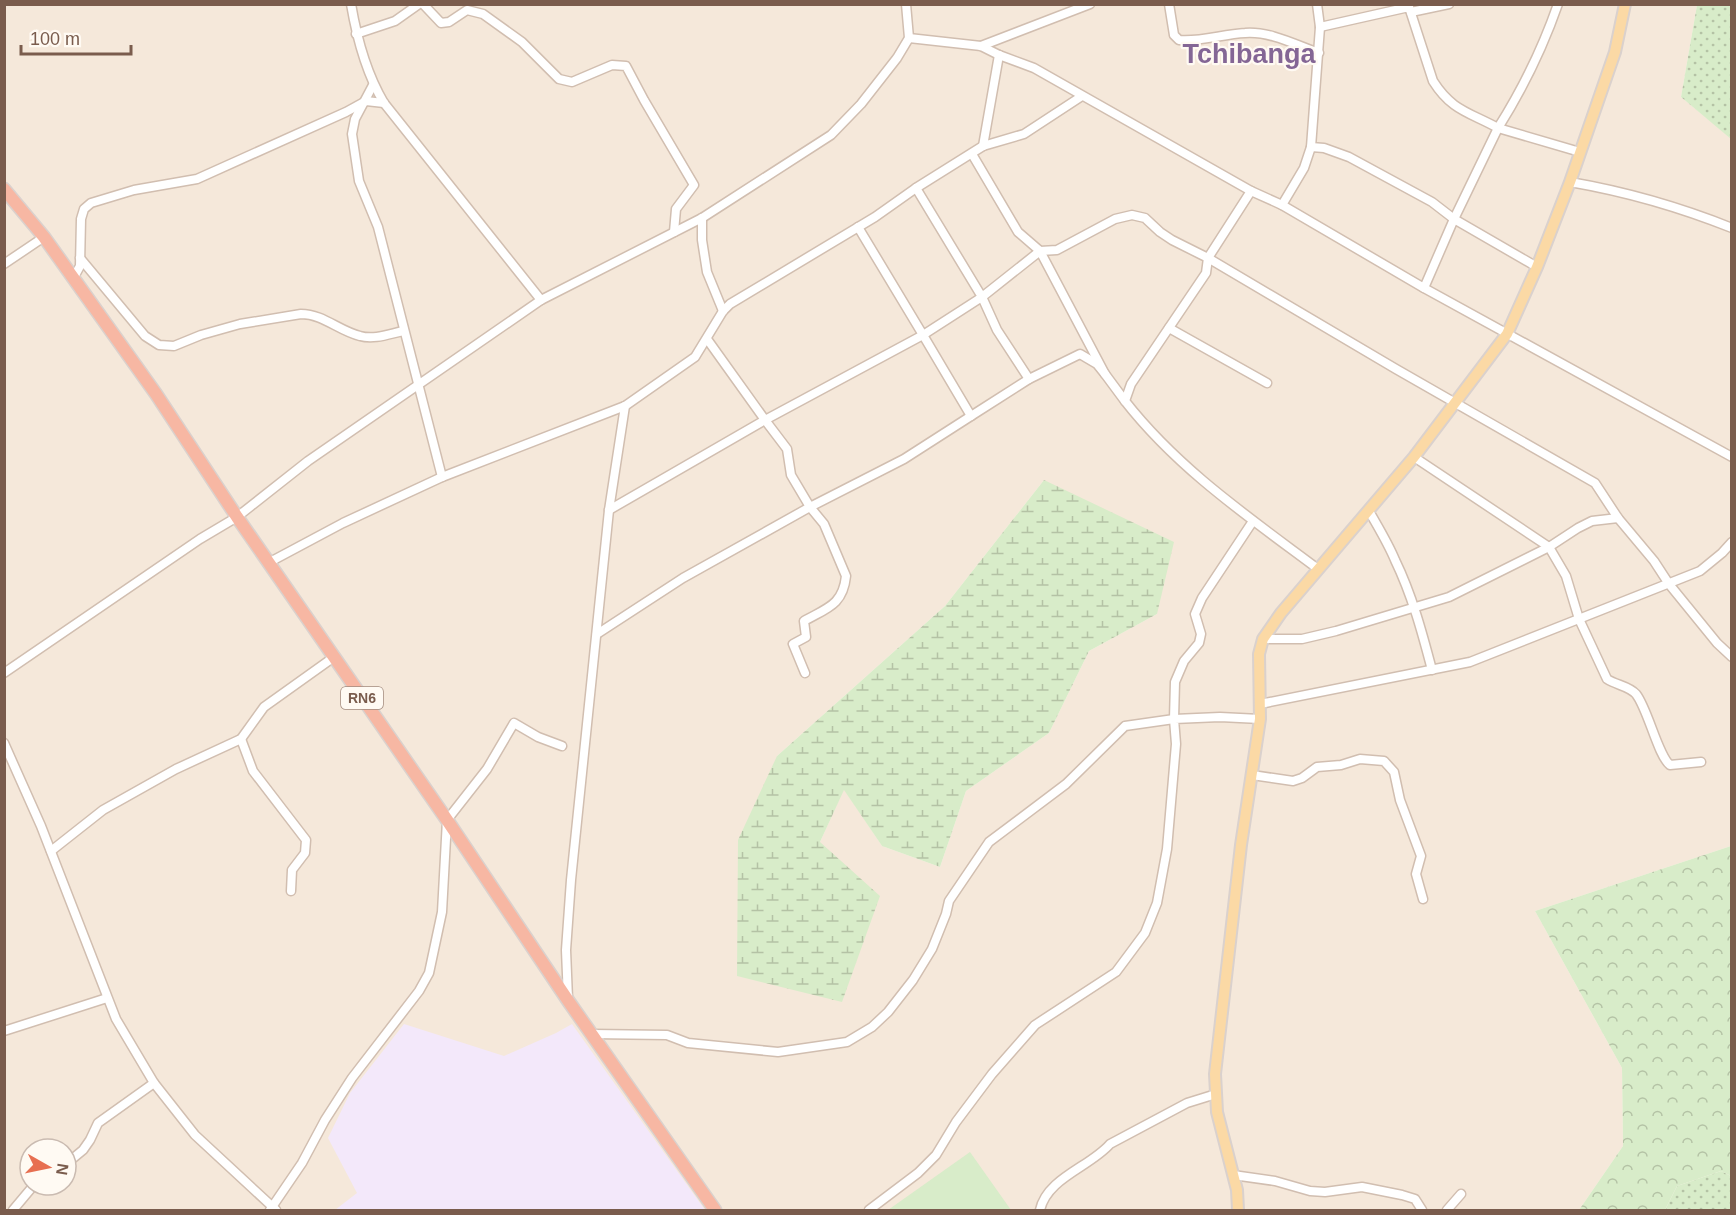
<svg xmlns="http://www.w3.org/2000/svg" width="1736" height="1215" font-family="Arial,sans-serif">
  <defs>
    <pattern id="grass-dots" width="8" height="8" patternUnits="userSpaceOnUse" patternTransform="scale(1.5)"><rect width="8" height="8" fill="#d8ecc9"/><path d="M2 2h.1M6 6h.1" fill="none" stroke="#b4c2a5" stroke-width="1.8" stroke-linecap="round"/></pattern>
    <pattern id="forest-crowns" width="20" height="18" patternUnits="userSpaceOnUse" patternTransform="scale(1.5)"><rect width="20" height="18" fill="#d8ecc9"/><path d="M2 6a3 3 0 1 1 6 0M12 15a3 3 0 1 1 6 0" fill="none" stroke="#b4c2a5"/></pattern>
    <pattern id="wetland-marsh" width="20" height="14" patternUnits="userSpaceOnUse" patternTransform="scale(1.5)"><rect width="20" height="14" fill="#d8ecc9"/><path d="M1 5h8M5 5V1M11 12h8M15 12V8" fill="none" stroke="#b4c2a5"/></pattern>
  </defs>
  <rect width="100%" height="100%" fill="#fdf6ec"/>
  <path fill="#f5e8da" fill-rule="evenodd" d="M5 5H1697L1681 97 1732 139 1731 846 1535 911 1622 1068 1623 1146 1579 1210H5ZM1044 480 1157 614 1089 651 1049 733 966 791 940 867 882 846 844 789 820 842 777 756 945 606ZM30 1149H66V1185H30Z"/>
  <polygon fill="#f3e8fa" points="404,1024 504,1056 556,1033 572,1024 705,1210 335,1210 357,1193 328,1138 350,1093"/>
  <g fill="url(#grass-dots)">
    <polygon points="1697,5 1731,5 1731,139 1681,97"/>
    <polygon points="1721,1171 1731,1176 1731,1210 1665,1210 1677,1186"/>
  </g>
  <polygon fill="url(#forest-crowns)" points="1731,846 1731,1176 1721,1171 1677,1186 1665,1210 1579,1210 1623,1146 1622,1068 1535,911"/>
  <polygon fill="url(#wetland-marsh)" points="1044,480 1174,542 1157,614 1089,651 1049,733 966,791 940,867 882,846 844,790 820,842 880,896 842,1002 737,976 738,840 777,756 945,606"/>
  <polygon fill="#d8ecc9" points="970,1152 1011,1210 888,1210"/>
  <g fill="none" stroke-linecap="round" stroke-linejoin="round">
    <g stroke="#d1beb0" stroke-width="11">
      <g id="minor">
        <path d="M351 4C357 39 366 73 384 103L541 300"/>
        <polyline points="423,4 441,23 449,22 467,10 483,14 522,42 559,79 572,82 612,65 626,66 644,100 694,185 676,209 674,232"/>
        <path d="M1169 4 1174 35 1179 40C1201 42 1223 34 1245 33 1270 31 1296 45 1319 53"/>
        <polyline points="1411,12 1449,4"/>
        <path d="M1320 27 1409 7 1433 81C1452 111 1469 112 1498 128 1522 90 1543 47 1558 4"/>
        <polyline points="356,34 395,21 419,4"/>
        <polyline points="909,38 981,46 999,55 1034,68 1251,191 1282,205 1424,288 1732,457"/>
        <polyline points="981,46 1090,4"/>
        <polyline points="373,85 355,119 352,134 359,181 378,227 442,477"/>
        <polyline points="983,146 999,55"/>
        <polyline points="1311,147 1324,148 1349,157 1432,202 1454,219 1537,267"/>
        <polyline points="972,154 1018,232 1040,251 1057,250 1115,219 1132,215 1145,218 1160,232 1172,240 1208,258 1396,369 1595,483 1618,518 1654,561 1669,584 1717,643 1732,657"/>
        <path d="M1570 182C1628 192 1677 206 1732 228"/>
        <polyline points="916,188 982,297 923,335 971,416 1029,379 1080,354 1097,364 1105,374"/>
        <path d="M1251 191 1208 258 1206 273 1131 384 1125 401C1178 469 1250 518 1318 569"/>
        <polyline points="1282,205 1304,168 1311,147 1320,27 1317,4"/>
        <polyline points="702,218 702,240 707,272 723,311"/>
        <path d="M80 258 145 336 159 345 174 346 201 335 240 324 301 314C323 314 339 331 360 336 374 340 389 334 403 331"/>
        <polyline points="4,264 44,237"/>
        <polyline points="73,279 80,266 81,219 84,209 91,203 134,190 197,179 346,112 366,101 384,103"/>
        <polyline points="1424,288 1454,219 1498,128 1580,152"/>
        <polyline points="1169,328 1267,383"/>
        <polyline points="707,339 765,420 923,335 858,227"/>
        <polyline points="1029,379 997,330 982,297 1040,251 1105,374 1125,401"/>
        <path d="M1414 457 1549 547 1566 576 1579 619 1607 679C1616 685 1629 686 1636 694 1648 709 1658 756 1670 765L1701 762"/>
        <polyline points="609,510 765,420 787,449 791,475 810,507 904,459 971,416"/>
        <path d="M1369 511C1378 527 1388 543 1395 560 1412 595 1422 632 1432 670"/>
        <polyline points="268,563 343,523 442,477 625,406 695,357 723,311 730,304 875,217 916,188 983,146 1024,134 1082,96"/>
        <path d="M597 634 683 578 810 507 824 524 846 576C843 605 827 608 804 621L806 637 793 644 805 673"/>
        <polyline points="1263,639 1302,639 1336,631 1449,597 1549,547 1578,528 1592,521 1618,518"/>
        <polyline points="4,673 200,539 237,517 308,461 541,300 702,218 831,135 861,104 897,58 909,38 906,4"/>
        <polyline points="1260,704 1470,662 1700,571 1722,553 1732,542"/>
        <polyline points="241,739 253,771 306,840 305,853 292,870 291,891"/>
        <polyline points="4,743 41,826 116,1019 154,1083 195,1135 276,1210"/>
        <polyline points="1252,775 1293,781 1302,778 1317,767 1341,765 1360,759 1384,761 1394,772 1400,800 1421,856 1416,874 1423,899"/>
        <polyline points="51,851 103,810 176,769 241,739 264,707 334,657"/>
        <polyline points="568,999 566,950 571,880 609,510 625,406"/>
        <polyline points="4,1031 107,998"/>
        <polyline points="592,1034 667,1035 688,1043 778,1052 847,1042 872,1027 888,1012 913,980 932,949 946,914 949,901 989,842 1066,784 1125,726 1174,719 1175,682 1184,661 1199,643 1201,634 1195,614 1202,598 1253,521"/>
        <polyline points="66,1164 83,1150 90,1140 98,1123 154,1083"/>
        <polyline points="1233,1175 1275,1181 1310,1191 1325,1192 1362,1187 1402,1195 1415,1199 1422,1210"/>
        <polyline points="13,1210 34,1185"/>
        <polyline points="270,1210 302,1163 325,1120 352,1078 419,991 429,973 442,912 447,820 487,769 514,723 538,737 562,746"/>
        <polyline points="869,1210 918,1173 936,1155 956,1122 992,1074 1035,1025 1116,972 1145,933 1157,903 1167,849 1176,744 1174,719 1220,717 1260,719"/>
        <path d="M1040 1210C1047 1178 1090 1167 1110 1144L1187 1103 1216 1094"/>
        <polyline points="1447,1210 1461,1194"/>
      </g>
    </g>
    <g stroke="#dad1cd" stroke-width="14">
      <polyline id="major" points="1238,1210 1237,1190 1217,1112 1215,1074 1241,845 1260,719 1259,654 1263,639 1281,613 1414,457 1507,334 1537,267 1570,182 1615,52 1625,4"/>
    </g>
    <g stroke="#dad1cd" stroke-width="15">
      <polyline id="highway" points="4,189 44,237 156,394 237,517 447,820 569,1002 715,1210"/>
    </g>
    <use href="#minor" stroke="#fff" stroke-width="8"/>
    <use href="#major" stroke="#fbd9a5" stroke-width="10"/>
    <use href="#highway" stroke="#f7b7a3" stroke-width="12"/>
  </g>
  <g text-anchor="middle" stroke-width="4.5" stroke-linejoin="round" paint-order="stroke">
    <rect fill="#fffaf3" stroke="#a28b7f" stroke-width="1.5" x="341" y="687" width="42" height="22" rx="4.5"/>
    <g font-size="14" font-weight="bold" fill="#7a5c4d">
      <text x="362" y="703">RN6</text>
    </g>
    <g font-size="27" font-weight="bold" fill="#846695" stroke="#fffaf3">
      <text x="1249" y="63">Tchibanga</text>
    </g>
  </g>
  <rect width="1736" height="1215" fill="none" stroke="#7a5c4d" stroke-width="12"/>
  <g transform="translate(48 1167) rotate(99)"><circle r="28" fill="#fffaf3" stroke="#cabbb1" stroke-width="1.5"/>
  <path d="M0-4.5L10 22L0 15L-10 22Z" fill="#e76f51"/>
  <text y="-9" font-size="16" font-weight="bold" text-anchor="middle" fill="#7a5c4d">N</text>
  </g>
  <path d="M21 45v9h110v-9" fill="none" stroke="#7a5c4d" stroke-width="3"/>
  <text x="30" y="45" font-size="18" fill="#7a5c4d" stroke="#fffaf3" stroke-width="4.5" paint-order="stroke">100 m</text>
</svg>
